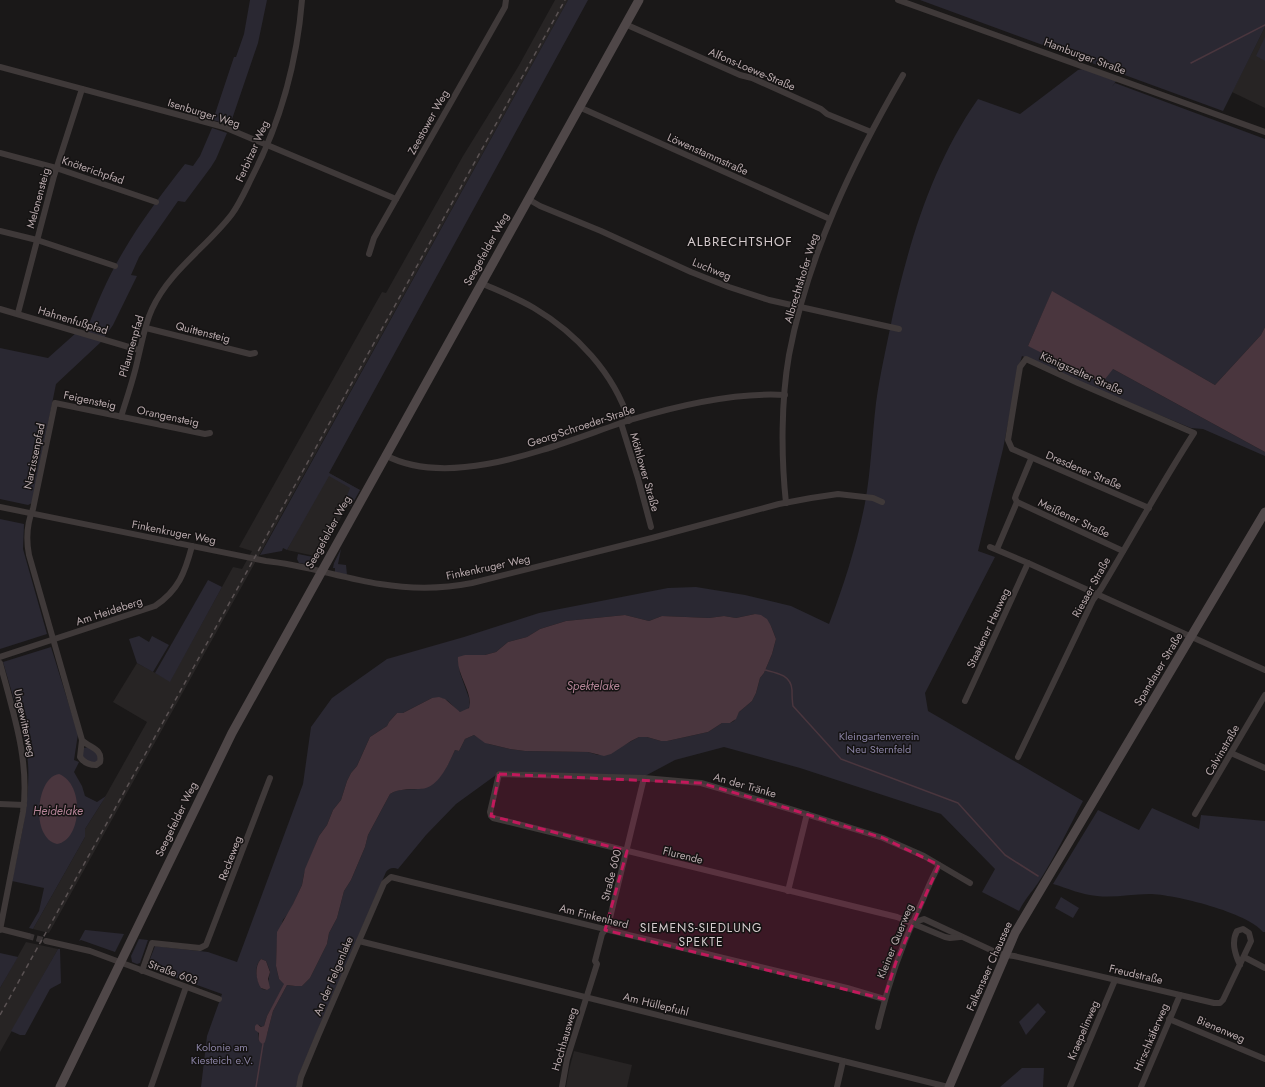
<svg xmlns="http://www.w3.org/2000/svg" width="1265" height="1087" font-family="Jost,sans-serif">
  <rect width="100%" height="100%" fill="#1a1818"/>
  <g fill="#272424">
    <polygon points="555,0 568,0 49,933 33,929 85,837 85,829 101,804 147,722 113,702 137,663 170,681 233,567 242,569 252,551 239,547 382,292 386,293 463,156 518,67"/>
    <polygon points="1265,27 1265,108 1232,92"/>
    <polygon points="329,473 360,490 351,506 348,505 321,553 315,556 287,550"/>
    <polygon points="26,942 58,949 0,1052 0,988"/>
    <polygon points="574,1051 632,1065 627,1087 566,1087 569,1070"/>
  </g>
  <g fill="#2a2832" fill-rule="evenodd">
    <polygon points="250,0 267,0 258,43 230,125 213,120 234,57 236,57 244,34"/>
    <polygon points="568,0 588,0 329,473 360,490 351,506 349,505 350,503 345,501 350,488 329,476 287,550 283,548 282,551 260,555"/>
    <polygon points="920,0 1265,0 1265,27 1223,111"/>
    <polygon points="1265,37 1265,61 1256,56"/>
    <path d="M1083 69 1116 81 1112 87 1115 83 1265 139V327L1261 335 1215 385 1052 292 1028 346 1113 369 1265 452V456L1203 429 1191 428 1079 382 1022 356 1019 366 1003 449 978 551 995 557 925 693 928 711 1083 801C1068 829 1055 857 1038 883 1031 893 1025 899 1019 911L982 892 995 869 941 814 800 768 724 747 675 760 645 776 497 771 496 775 456 804 426 835 398 869C393 867 389 868 386 872L316 1034 299 1075 296 1087H201L207 1036 222 994 147 967 155 946 208 952 237 962 303 784 311 727 332 698 387 659 464 637 539 613 668 588 696 587 745 595 791 606 829 624C844 585 857 544 865 503 871 470 872 436 876 403 880 374 887 344 893 314 910 239 933 163 978 99L1020 114 1078 70ZM755 614 771 626 776 639 772 654 764 673 760 678 756 693 752 701 739 712 734 721 730 723H722L708 732 667 741H661L647 737H639L624 745 598 755 588 752 525 751 510 749 489 744 474 735 465 739 459 751 455 750C446 768 440 785 418 789 408 790 399 788 390 794L368 835 365 847 351 880 344 891 337 918 329 933 327 944 310 978 302 986H295L287 985 273 1011 267 1034 259 1041 258 1031 259 1025 262 1027 264 1026 267 1016 285 984 279 979 276 966 277 940 283 920 290 911 302 885 304 874 319 836 327 825 333 810 341 800 347 781 351 773 357 766 370 737 387 726 389 722 397 713H403L432 698H442L448 701 458 711 460 712 466 711 470 706 469 698 460 673 458 658 467 655H485L496 652 508 642 527 637 540 629 566 621 625 615 649 621 662 616 709 618 724 616 736 618ZM261 959 266 961 270 971 267 990 262 989C257 981 253 967 261 959Z"/>
    <path d="M212 128 227 133 216 159 211 167 185 202 178 201 139 257 131 275 137 276 113 325 104 338 86 332C96 305 108 277 123 252 141 221 163 192 185 164L193 166 200 156Z"/>
    <polygon points="76,333 102,341 56,384 32,503 28,505 0,499 0,348 48,358"/>
    <polygon points="0,519 24,524 23,549 47,634 0,649"/>
    <polygon points="341,549 338,564 346,565 347,575 335,572 335,568 333,568 334,563"/>
    <polygon points="298,554 313,557 314,560 312,565 299,563 297,559"/>
    <polygon points="208,580 222,587 170,682 155,673"/>
    <polygon points="139,636 149,642 152,636 169,645 153,672 137,663 129,639"/>
    <path d="M51 647 78 734 74 760 79 762 74 772 82 786 85 796 97 802 106 796 85 829V837L33 929 29 928 39 911 44 888 12 881C20 841 34 789 26 748 21 719 11 691 3 662Z"/>
    <polygon points="88,747 96,751 99,759 94,764 83,759 81,751 84,748"/>
    <path d="M1152 808 1199 829 1201 815 1265 821V932H1263C1249 913 1174 894 1149 894 1132 894 1114 898 1097 896 1082 895 1067 888 1053 884L1098 810 1139 830Z"/>
    <polygon points="1061,897 1079,908 1073,918 1055,908"/>
    <polygon points="85,930 86,930 124,934 115,952 81,940 79,941"/>
    <polygon points="139,939 148,940 140,963 137,964 132,962 131,956"/>
    <polygon points="58,949 60,949 61,983 50,989 25,1035 20,1035 11,1031"/>
    <polygon points="0,953 18,957 0,988"/>
    <polygon points="1038,1003 1046,1012 1026,1035 1019,1022"/>
    <polygon points="1022,1068 1044,1068 1043,1087 1000,1087"/>
  </g>
  <g fill="#4a363e">
    <polygon points="1052,291 1215,385 1261,335 1265,327 1265,452 1113,369 1102,383 1028,346"/>
    <path d="M755 614 761 615 767 619 771 626 776 639 772 654 764 673 760 678 756 693 752 701 739 712 736 719 730 723H722L708 732 667 741H661L647 737H639L631 741 611 754 604 756 588 752 525 751 510 749 485 743 474 735 465 739 459 751 455 750C448 765 438 790 418 789 408 789 398 789 390 794L368 835 365 847 351 880 344 891 337 918 329 933 327 944 310 978 302 986H295L287 985 273 1011 265 1042 263 1044C257 1041 259 1038 259 1033L255 1030V1026L257 1024 261 1027 264 1026 267 1016 284 984 279 979 276 966 277 932 293 904 302 885 305 869 319 836 327 825 333 810 341 800 347 781 351 773 357 766 370 737 387 726 389 722 397 713H403L432 698 439 697 445 699 460 712 469 708C474 694 456 674 458 657L465 655H485L496 652 508 642 527 637 540 629 566 621 625 615 649 621 662 616 709 618 724 616 736 618Z"/>
    <path d="M59 774C85 784 82 840 57 844 30 838 36 777 59 774Z"/>
    <path d="M261 959 266 961 270 972 268 979 270 988 267 990 261 988C256 981 254 966 261 959Z"/>
  </g>
  <g fill="none" stroke-linecap="round" stroke-linejoin="round">
    <g stroke="#4a363e" stroke-width="1.5">
      <polyline points="1191,63 1265,25"/>
      <path d="M765 670C777 673 791 675 792 690 792 695 792 700 793 706L841 759 958 803 1005 855 1038 876"/>
      <polyline points="256,1087 263,1044"/>
    </g>
    <polyline stroke="#3a3536" stroke-width="6" stroke-dasharray="6 3" stroke-linecap="butt" points="28,936 46,941"/>
    <g stroke="#3f3939" stroke-width="6">
      <polyline points="898,0 1265,132"/>
      <polyline points="625,24 740,75 752,78 821,109 827,114 871,132"/>
      <polyline points="0,67 224,127 396,199"/>
      <polyline points="579,107 830,219"/>
      <polyline points="0,153 56,168 156,202"/>
      <polyline points="528,199 540,206 601,231 691,272 729,287 769,300 899,329"/>
      <polyline points="0,231 37,240 115,266"/>
      <polyline points="369,254 374,238 505,7 506,0"/>
      <path d="M481 283C499 291 517 298 534 308 576 333 614 373 629 421"/>
      <polyline points="0,309 139,350"/>
      <polyline points="18,313 54,176 82,89"/>
      <polyline points="146,328 250,354 255,353"/>
      <path d="M121 417C127 397 134 378 138 358 142 342 145 324 152 309 170 270 207 247 232 214 240 203 246 189 252 177 281 121 297 62 302 0"/>
      <polyline points="621,423 638,478 651,527"/>
      <path d="M385 455C454 492 562 442 630 420 676 406 736 392 785 395"/>
      <polyline points="1031,459 1016,495 1015,498 1017,502 1123,551"/>
      <path d="M786 503C781 457 781 401 789 355 808 255 852 163 903 75"/>
      <path d="M0 507 266 561C305 565 342 578 380 584 411 589 442 589 472 583L652 538 779 504 811 498 838 494 873 498 882 502"/>
      <polyline points="990,547 1028,563 1265,670"/>
      <polyline points="997,549 1017,502"/>
      <path d="M0 657 155 606C179 590 185 572 192 546"/>
      <path d="M0 663C13 712 30 761 23 812L0 930"/>
      <polyline points="965,701 1028,563"/>
      <path d="M82 740C89 748 103 748 100 762L96 765C89 765 84 763 80 757L82 740 29 555C26 539 27 523 33 509L55 403 205 434 210 433"/>
      <polyline points="1231,753 1265,768"/>
      <path d="M1018 757 1093 600 1101 589C1132 537 1161 484 1194 433L1078 383 1026 359 1020 367 1008 440 1012 449 1149 508"/>
      <polyline points="0,804 24,805"/>
      <polyline points="1195,814 1265,695"/>
      <polyline points="788,891 807,814"/>
      <path d="M912 923 924 919 993 951 1005 955 1014 956 1214 1003H1220L1223 1000 1251 941 1249 933 1243 929 1237 931C1231 942 1235 954 1240 965"/>
      <polyline points="0,929 28,936"/>
      <polyline points="960,937 950,938 945,937 897,917 493,818 491,816 490,812 499,774 644,778 701,783 790,809 883,838 924,856 970,883"/>
      <polyline points="46,941 90,951 219,999"/>
      <polyline points="359,941 948,1087"/>
      <polyline points="1244,957 1265,968"/>
      <polyline points="142,971 152,943 200,948 206,945 270,778"/>
      <polyline points="1169,1019 1265,1059"/>
      <path d="M878 1027C887 988 899 952 916 915 924 898 930 881 939 865"/>
      <polyline points="151,1087 186,987"/>
      <polyline points="299,1087 301,1077 318,1036 384,883 391,877 847,988 884,999"/>
      <polyline points="562,1087 567,1059 597,964 595,961 602,934 608,926 644,778"/>
      <polyline points="837,1087 843,1061"/>
      <polyline points="1070,1087 1115,980"/>
      <polyline points="1141,1087 1180,995"/>
    </g>
    <g stroke="#4f4748" stroke-width="9">
      <polyline points="60,1087 232,733 639,0"/>
      <polyline points="949,1087 1015,933 1265,512"/>
    </g>
    <polyline stroke="#5a5253" stroke-width="1.5" stroke-dasharray="5 4" stroke-linecap="butt" points="0,1015 565,0"/>
  </g>
  <path fill="#c2185b" fill-opacity="0.2" stroke="#c2185b" stroke-width="3" stroke-dasharray="8 5" stroke-linejoin="round" d="M499 774 701 783 790 809 883 838 939 865 896 962 884 999 605 930 627 851 491 816Z"/>
  <g text-anchor="middle" stroke-width="3" stroke-linejoin="round" paint-order="stroke">
    <g font-size="11" fill="#b9aaad" stroke="#151313">
      <text transform="translate(1085 56) rotate(20)" y="4">Hamburger Straße</text>
      <text transform="translate(752 69) rotate(23)" y="4">Alfons-Loewe-Straße</text>
      <text transform="translate(204 113) rotate(17)" y="4">Isenburger Weg</text>
      <text transform="translate(428 122) rotate(-61)" y="4">Zeestower Weg</text>
      <text transform="translate(252 151) rotate(-66)" y="4">Ferbitzer Weg</text>
      <text transform="translate(708 154) rotate(24)" y="4">Löwenstammstraße</text>
      <text transform="translate(93 170) rotate(19)" y="4">Knöterichpfad</text>
      <text transform="translate(38 198) rotate(-75)" y="4">Melonensteig</text>
      <text transform="translate(486 249) rotate(-61)" y="4">Seegefelder Weg</text>
      <text transform="translate(712 269) rotate(22)" y="4">Luchweg</text>
      <text transform="translate(801 278) rotate(-73)" y="4">Albrechtshofer Weg</text>
      <text transform="translate(73 320) rotate(17)" y="4">Hahnenfußpfad</text>
      <text transform="translate(203 332) rotate(14)" y="4">Quittensteig</text>
      <text transform="translate(131 346) rotate(-74)" y="4">Pflaumenpfad</text>
      <text transform="translate(1082 373) rotate(24)" y="4">Königszelter Straße</text>
      <text transform="translate(90 400) rotate(12)" y="4">Feigensteig</text>
      <text transform="translate(168 416) rotate(12)" y="4">Orangensteig</text>
      <text transform="translate(581 426) rotate(-18)" y="4">Georg-Schroeder-Straße</text>
      <text transform="translate(34 456) rotate(-78)" y="4">Narzissenpfad</text>
      <text transform="translate(1084 470) rotate(23)" y="4">Dresdener Straße</text>
      <text transform="translate(645 472) rotate(74)" y="4">Möthlower Straße</text>
      <text transform="translate(1074 518) rotate(25)" y="4">Meißener Straße</text>
      <text transform="translate(174 532) rotate(11)" y="4">Finkenkruger Weg</text>
      <text transform="translate(328 532) rotate(-61)" y="4">Seegefelder Weg</text>
      <text transform="translate(488 567) rotate(-12)" y="4">Finkenkruger Weg</text>
      <text transform="translate(1091 587) rotate(-61)" y="4">Riesaer Straße</text>
      <text transform="translate(109 611) rotate(-18)" y="4">Am Heideberg</text>
      <text transform="translate(988 628) rotate(-65)" y="4">Staakener Heuweg</text>
      <text transform="translate(1158 669) rotate(-59)" y="4">Spandauer Straße</text>
      <text transform="translate(25 723) rotate(78)" y="4">Ungewitterweg</text>
      <text transform="translate(1222 750) rotate(-60)" y="4">Calvinstraße</text>
      <text transform="translate(745 785) rotate(16)" y="4">An der Tränke</text>
      <text transform="translate(176 819) rotate(-64)" y="4">Seegefelder Weg</text>
      <text transform="translate(683 855) rotate(14)" y="4">Flurende</text>
      <text transform="translate(230 858) rotate(-69)" y="4">Reckeweg</text>
      <text transform="translate(611 875) rotate(-76)" y="4">Straße 600</text>
      <text transform="translate(594 916) rotate(14)" y="4">Am Finkenherd</text>
      <text transform="translate(895 941) rotate(-68)" y="4">Kleiner Querweg</text>
      <text transform="translate(989 966) rotate(-66)" y="4">Falkenseer Chaussee</text>
      <text transform="translate(173 972) rotate(20)" y="4">Straße 603</text>
      <text transform="translate(1136 974) rotate(13)" y="4">Freudstraße</text>
      <text transform="translate(333 976) rotate(-67)" y="4">An der Felgenlake</text>
      <text transform="translate(656 1004) rotate(14)" y="4">Am Hüllepfuhl</text>
      <text transform="translate(1221 1029) rotate(23)" y="4">Bienenweg</text>
      <text transform="translate(1083 1030) rotate(-67)" y="4">Kraepelinweg</text>
      <text transform="translate(1151 1037) rotate(-67)" y="4">Hirschkäferweg</text>
      <text transform="translate(564 1039) rotate(-74)" y="4">Hochhausweg</text>
    </g>
    <g font-size="11" fill="#8982a3" stroke="#151313">
      <text x="879" y="740">Kleingartenverein<tspan x="879" dy="13">Neu Sternfeld</tspan></text>
      <text x="222" y="1051">Kolonie am<tspan x="222" dy="13">Kiesteich e.V.</tspan></text>
    </g>
    <g font-size="12" font-style="italic" fill="#b38396" stroke="#151313">
      <text x="593" y="690">Spektelake</text>
      <text x="58" y="815">Heidelake</text>
    </g>
    <g font-size="12" letter-spacing="1" fill="#d5cbcd" stroke="#151313">
      <text x="701" y="932">SIEMENS-SIEDLUNG<tspan x="701" dy="14">SPEKTE</tspan></text>
    </g>
    <g font-size="13" letter-spacing="1" fill="#d5cbcd" stroke="#151313">
      <text x="740" y="246">ALBRECHTSHOF</text>
    </g>
  </g>
</svg>
